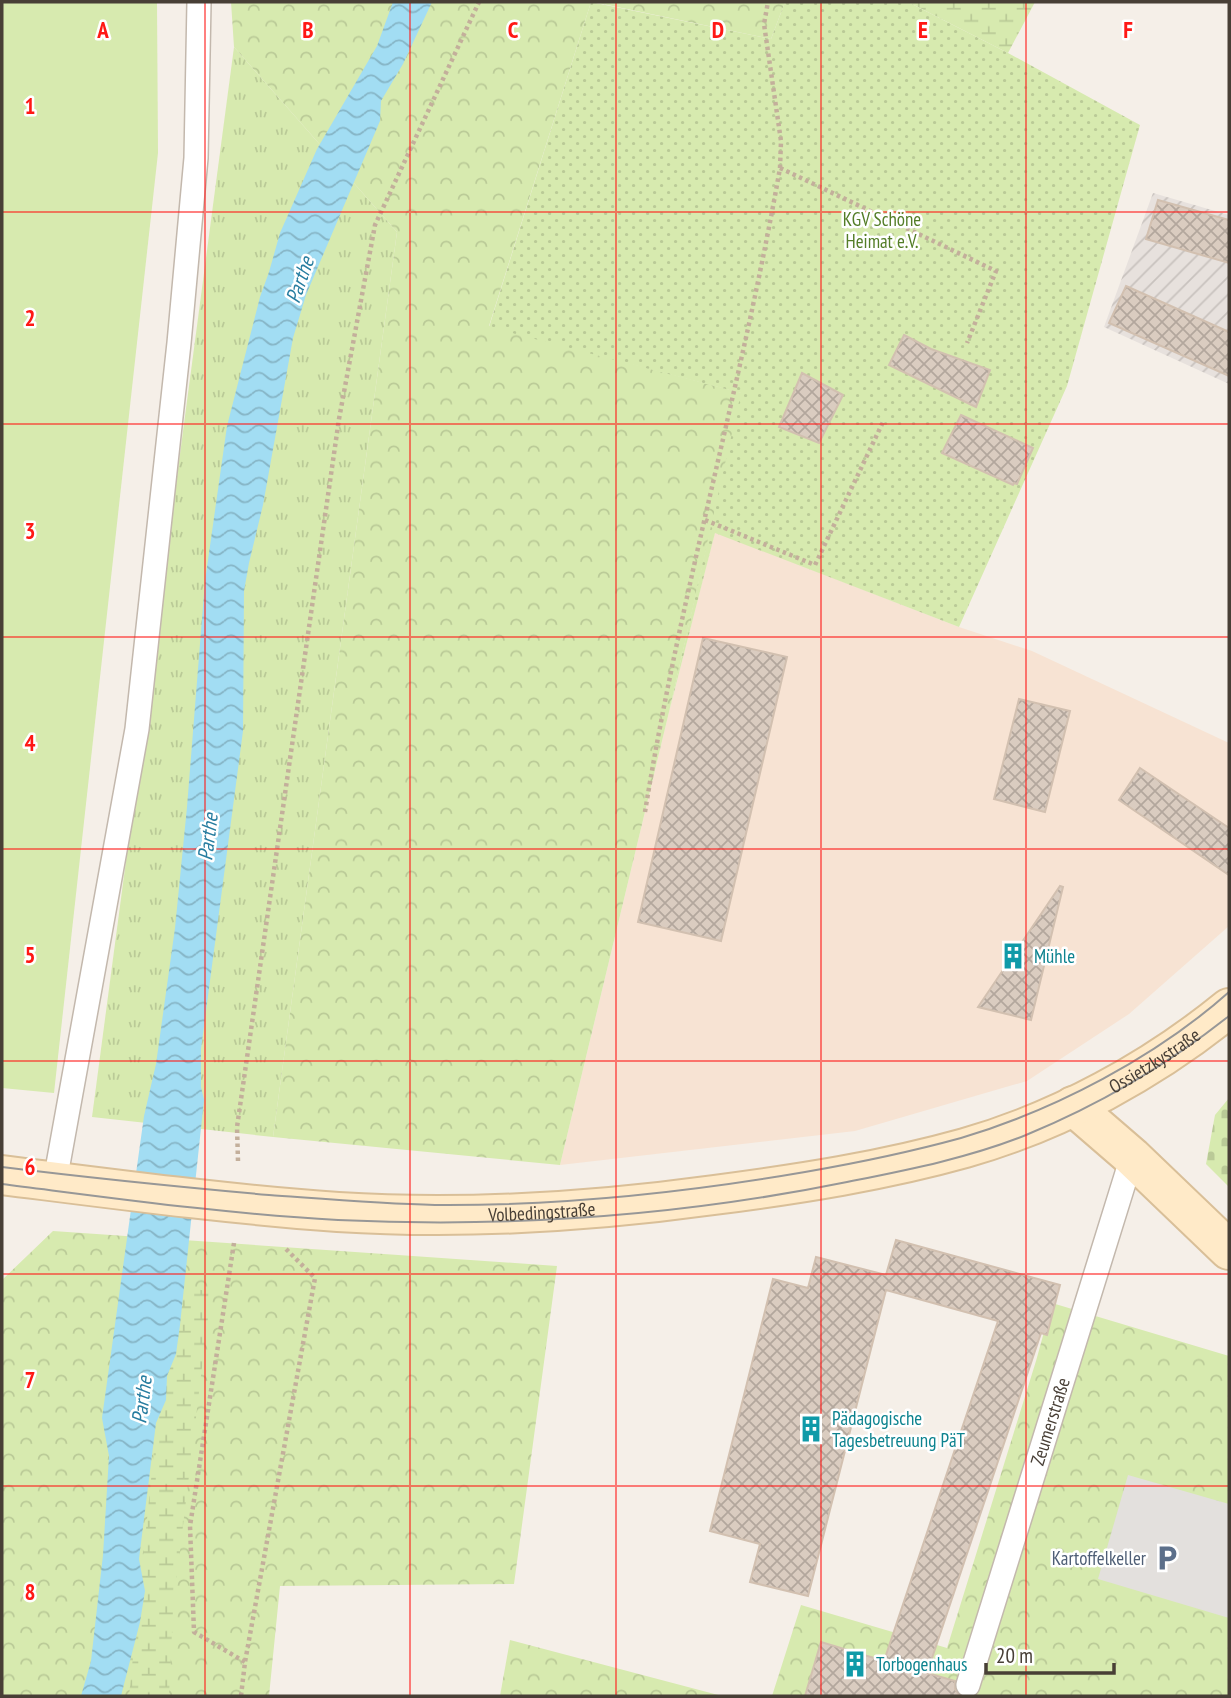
<svg xmlns="http://www.w3.org/2000/svg" width="1231" height="1698" font-family="'PT Sans Narrow',sans-serif">
  <defs>
    <pattern id="industrial-furrows" width="10" height="10" patternUnits="userSpaceOnUse" patternTransform="scale(1.75)"><rect width="10" height="10" fill="#e7e1dd"/><path d="M-1 1l2-2M0 10L10 0M9 11l2-2" fill="none" stroke="#c8c2be"/></pattern>
    <pattern id="grass-tufts" width="24" height="20" patternUnits="userSpaceOnUse" patternTransform="scale(1.75)"><rect width="24" height="20" fill="#d7eaaf"/><path d="M3 7l-1-3M5 7V3M7 7l1-3M15 17l-1-3M17 17v-4M19 17l1-3" fill="none" stroke="#baca97"/></pattern>
    <pattern id="forest-crowns" width="20" height="18" patternUnits="userSpaceOnUse" patternTransform="scale(1.75)"><rect width="20" height="18" fill="#d7eaaf"/><path d="M2 6a3 3 0 1 1 6 0M12 15a3 3 0 1 1 6 0" fill="none" stroke="#baca97"/></pattern>
    <pattern id="wetland-marsh" width="20" height="14" patternUnits="userSpaceOnUse" patternTransform="scale(1.75)"><rect width="20" height="14" fill="#d7eaaf"/><path d="M1 5h8M5 5V1M11 12h8M15 12V8" fill="none" stroke="#baca97"/></pattern>
    <pattern id="cemetery-stones" width="16" height="16" patternUnits="userSpaceOnUse" patternTransform="scale(1.75)"><rect width="16" height="16" fill="#d7eaaf"/><path d="M2 7V4a2 2 0 0 1 4 0v3zM10 15v-3a2 2 0 0 1 4 0v3z" fill="#baca97"/></pattern>
    <pattern id="garden-dots" width="8" height="8" patternUnits="userSpaceOnUse" patternTransform="scale(1.75)"><rect width="8" height="8" fill="#d7eaaf"/><path d="M2 2h.1M6 6h.1" fill="none" stroke="#baca97" stroke-width="1.8" stroke-linecap="round"/></pattern>
    <pattern id="water-waves" width="16" height="10" patternUnits="userSpaceOnUse" patternTransform="scale(1.75)"><rect width="16" height="10" fill="#a2ddf3"/><path d="M0 5q4-4 8 0t8 0" fill="none" stroke="#86b5c6"/></pattern>
    <pattern id="building-cross-hatch" width="8" height="8" patternUnits="userSpaceOnUse" patternTransform="scale(1.75)"><rect width="8" height="8" fill="#daccc0"/><path d="M0 0l8 8M0 8l8-8" fill="none" stroke="#b3a79d"/></pattern>
  </defs>
  <rect width="100%" height="100%" fill="#f5efe8"/>
  <polygon fill="#f7e3d3" points="715,532 959,627 1032,651 1229,743 1229,926 1129,1014 1027,1081 855,1131 560,1165 669,712"/>
  <polygon fill="url(#industrial-furrows)" points="1153,193 1229,215 1229,384 1104,327"/>
  <polygon fill="url(#grass-tufts)" points="234,47 397,232 273,1137 92,1117"/>
  <g fill="url(#forest-crowns)">
    <polygon points="231,2 591,2 489,326 742,393 669,712 560,1165 273,1137 397,232 234,47"/>
    <polygon points="593,2 785,2 771,39"/>
    <polygon points="53,1231 557,1266 514,1584 280,1586 269,1696 2,1696 2,1280"/>
    <polygon points="1052,1303 1229,1356 1229,1696 772,1696 801,1605 947,1648 1036,1361"/>
    <polygon points="510,1640 722,1696 500,1696"/>
  </g>
  <g fill="url(#wetland-marsh)">
    <polygon points="908,2 1035,2 1008,53"/>
    <polygon points="171,1284 211,1292 173,1609 169,1696 129,1696"/>
  </g>
  <polygon fill="url(#cemetery-stones)" points="1229,1098 1229,1187 1206,1164 1215,1115"/>
  <polygon fill="url(#garden-dots)" points="591,2 771,39 785,2 908,2 1008,53 1140,125 1067,386 959,627 715,533 669,712 741,393 489,327"/>
  <polygon fill="#d7eaaf" points="2,2 157,2 158,153 54,1093 2,1088"/>
  <polygon fill="#e3e0dd" points="1128,1475 1229,1504 1229,1618 1098,1579"/>
  <polygon fill="url(#water-waves)" points="393,2 432,2 403,64 381,101 380,121 306,295 293,338 263,505 249,563 244,591 243,731 201,1049 201,1087 204,1100 180,1325 176,1354 167,1376 166,1400 156,1423 139,1559 145,1591 140,1622 121,1696 81,1696 91,1661 103,1555 109,1456 102,1418 144,1116 156,1064 175,928 187,807 205,581 227,426 260,297 269,272 280,233 317,149 377,46"/>
  <g fill="url(#building-cross-hatch)" stroke="#d2c0b0" stroke-width="2">
    <polygon points="1158,200 1229,220 1229,263 1146,239"/>
    <polygon points="1126,286 1229,332 1229,376 1109,323"/>
    <polygon points="904,335 931,349 990,370 976,407 889,365"/>
    <polygon points="802,373 843,395 819,443 779,427"/>
    <polygon points="961,415 1033,448 1017,484 1014,483 1013,485 942,453"/>
    <polygon points="703,638 787,657 721,941 638,922"/>
    <polygon points="1019,699 1070,711 1045,812 994,799"/>
    <polygon points="1140,768 1229,828 1229,875 1119,800"/>
    <polygon points="1060,886 1063,887 1031,1020 978,1007"/>
    <polygon points="896,1240 1060,1285 1047,1335 1041,1333 927,1673 955,1681 955,1689 960,1696 805,1696 821,1642 884,1661 998,1321 886,1290 808,1596 750,1582 760,1544 710,1531 773,1279 808,1288 816,1257 886,1275"/>
  </g>
  <g fill="none" stroke-linecap="round" stroke-linejoin="round">
    <g stroke="#c3b8ad" stroke-width="26">
      <g id="service">
        <polyline points="55,1181 137,729 179,343 196,158 199,2"/>
        <path id="s1" d="M968 1685 1132 1157"/>
      </g>
    </g>
    <g stroke="#d9bf98" stroke-width="42">
      <g id="secondary">
        <polyline points="1073,1106 1132,1157 1229,1250"/>
        <path id="s2" d="M2 1175C114 1189 226 1204 338 1212 464 1220 590 1212 714 1195 799 1184 883 1171 965 1148 1060 1121 1153 1070 1229 1008"/>
      </g>
    </g>
    <g stroke="#c3af9b" stroke-width="4.5" stroke-dasharray="3.5 3.5" stroke-linecap="butt">
      <polyline points="780,168 996,271 967,343"/>
      <polyline points="705,520 815,565 883,422"/>
      <path d="M645 812C680 595 742 384 780 168L781 141 764 24 768 2"/>
      <polyline points="238,1161 237,1127 339,419 375,225 479,2"/>
      <polyline points="234,1243 190,1526 194,1632 245,1662"/>
      <polyline points="241,1696 245,1662 315,1278 286,1249"/>
    </g>
    <use href="#service" stroke="#fff" stroke-width="23"/>
    <use href="#secondary" stroke="#ffeac8" stroke-width="38"/>
    <g stroke="#979797" stroke-width="2">
      <path d="M2 1167C91 1178 180 1187 269 1195 324 1199 380 1204 435 1205 559 1206 683 1193 805 1172 857 1163 910 1152 961 1138 1055 1110 1156 1057 1229 992"/>
      <path d="M2 1184C113 1198 226 1214 338 1220 508 1228 680 1216 847 1182 907 1170 969 1158 1026 1135 1099 1105 1167 1065 1229 1016"/>
    </g>
  </g>
  <path fill="none" stroke="#ff1815" stroke-width="2" stroke-opacity="0.55" d="M205 2V1696M410 2V1696M616 2V1696M821 2V1696M1026 2V1696M2 212H1229M2 424H1229M2 637H1229M2 849H1229M2 1061H1229M2 1274H1229M2 1486H1229"/>
  <defs>
    <g id="building-bare" transform="scale(2.1)"><path d="M-4-6H4V6H1V3H-1V6H-4ZM-2.5-4.3h1.7v1.8h-1.7ZM.8-4.3h1.7v1.8H.8ZM-2.5-1h1.7V.8h-1.7ZM.8-1h1.7V.8H.8Z" fill="#0f9aa8" stroke="#fff" stroke-width="2.5" paint-order="stroke"/></g>
    <g id="parking-bare" transform="scale(2.1)"><path d="M-3.5-5.5H1a3.5 3.5 0 0 1 0 7H-1V5.5H-3.5ZM-1-3.4V-.6H.8a1.4 1.4 0 0 0 0-2.8Z" fill="#5c6f8a" stroke="#fff" stroke-width="2.5" paint-order="stroke"/></g>
  </defs>
  <g fill-rule="evenodd">
    <use href="#building-bare" x="1013" y="956"/>
    <use href="#building-bare" x="811" y="1429"/>
    <use href="#parking-bare" x="1167" y="1558"/>
    <use href="#building-bare" x="855" y="1664"/>
  </g>
  <g text-anchor="middle" stroke-width="5" stroke-linejoin="round" paint-order="stroke">
    <g font-size="19" fill="#537d27" stroke="#fff">
      <text x="882" y="226">KGV Schöne<tspan x="882" dy="22">Heimat e.V.</tspan></text>
    </g>
    <g font-size="19" fill="#0d838f" stroke="#fff" text-anchor="start">
      <text x="1034" y="963">Mühle</text>
      <text x="832" y="1425">Pädagogische<tspan x="832" dy="22">Tagesbetreuung PäT</tspan></text>
      <text x="876" y="1671">Torbogenhaus</text>
    </g>
    <g font-size="19" fill="#483f36" stroke="#fff">
      <text dy="7" stroke="none"><textPath href="#s2" startOffset="1180">Ossietzkystraße</textPath></text>
      <text dy="7" stroke="none"><textPath href="#s2" startOffset="542">Volbedingstraße</textPath></text>
      <text dy="7" stroke="none"><textPath href="#s1" startOffset="276">Zeumerstraße</textPath></text>
    </g>
    <g font-size="19" fill="#4e5e75" stroke="#fff" text-anchor="end">
      <text x="1146" y="1565">Kartoffelkeller</text>
    </g>
    <g font-size="21" font-style="italic" fill="#277da0" stroke="#fff">
      <text transform="translate(300 280) rotate(-71)" y="7">Parthe</text>
      <text transform="translate(208 837) rotate(-83)" y="7">Parthe</text>
      <text transform="translate(142 1400) rotate(-83)" y="7">Parthe</text>
    </g>
  </g>
  <g font-size="23" text-anchor="middle" font-weight="bold" fill="#ff1815" stroke="#fff" stroke-width="5" stroke-linejoin="round" paint-order="stroke">
    <text x="103" y="38">A</text>
    <text x="308" y="38">B</text>
    <text x="513" y="38">C</text>
    <text x="718" y="38">D</text>
    <text x="923" y="38">E</text>
    <text x="1128" y="38">F</text>
    <text x="30" y="114">1</text>
    <text x="30" y="326">2</text>
    <text x="30" y="539">3</text>
    <text x="30" y="751">4</text>
    <text x="30" y="963">5</text>
    <text x="30" y="1175">6</text>
    <text x="30" y="1388">7</text>
    <text x="30" y="1600">8</text>
  </g>
  <rect width="1231" height="1698" fill="none" stroke="#483f36" stroke-width="7"/>
  <path d="M986 1663v10h128v-10" fill="none" stroke="#483f36" stroke-width="3.5"/>
  <text x="996" y="1663" font-size="21" fill="#483f36" stroke="#ffffff" stroke-width="5" paint-order="stroke">20 m</text>
</svg>
